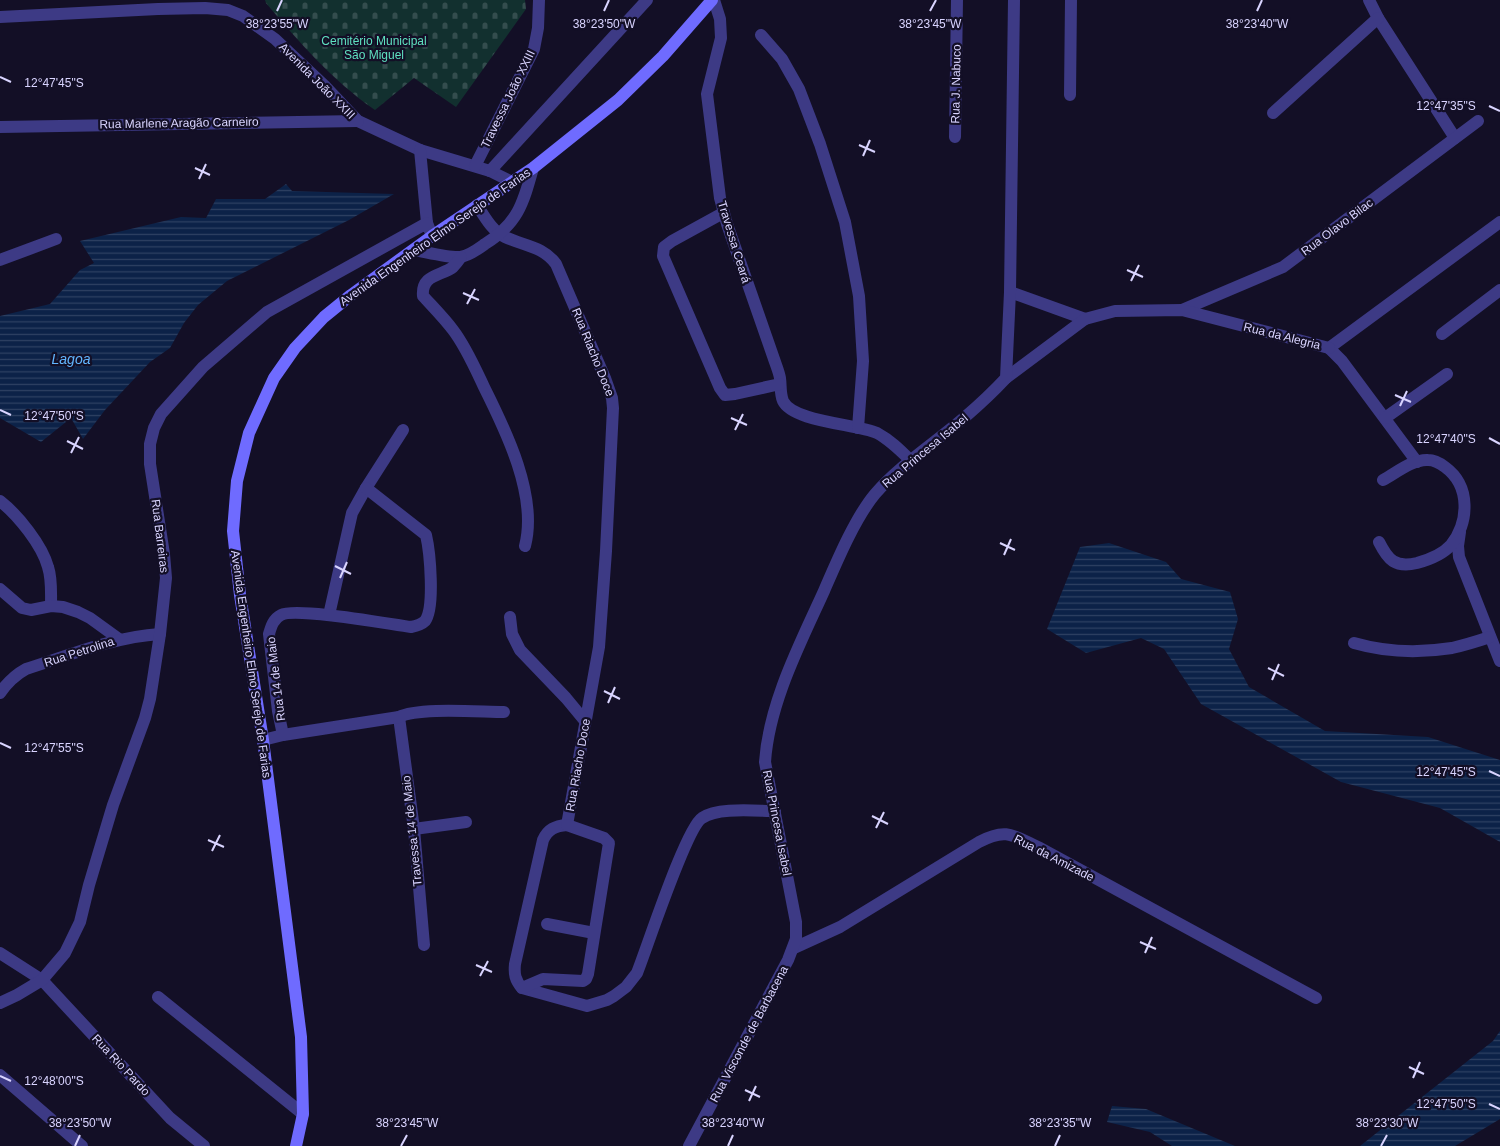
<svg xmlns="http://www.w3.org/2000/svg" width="1500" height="1146" font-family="Helvetica,sans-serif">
  <defs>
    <pattern id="cemetery-stones" width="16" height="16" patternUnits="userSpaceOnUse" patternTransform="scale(1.25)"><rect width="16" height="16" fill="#12302f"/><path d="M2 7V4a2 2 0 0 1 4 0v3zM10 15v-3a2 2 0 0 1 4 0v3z" fill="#344d4e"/></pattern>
    <pattern id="water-rules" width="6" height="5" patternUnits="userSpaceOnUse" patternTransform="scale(1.25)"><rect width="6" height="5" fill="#0c2248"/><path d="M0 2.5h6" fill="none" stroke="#2f4163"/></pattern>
  </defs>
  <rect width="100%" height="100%" fill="#130f26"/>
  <path fill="url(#cemetery-stones)" d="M265 0H525L526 9 456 107 414 78 375 110C333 81 298 41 266 3Z"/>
  <g fill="url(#water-rules)">
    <polygon points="286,184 292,191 394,194 349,220 227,281 198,305 184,323 170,348 150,362 105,410 83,439 71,418 41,442 0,418 0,316 50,304 80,270 94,263 80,241 181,217 206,218 216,199 265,199"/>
    <polygon points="1109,543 1166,562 1181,579 1230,592 1238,619 1229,649 1249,687 1325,731 1428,737 1500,760 1500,842 1440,808 1341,782 1201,704 1164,649 1141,638 1086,653 1047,629 1080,547"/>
    <polygon points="1500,1031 1500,1119 1455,1146 1360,1146 1493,1041"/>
    <polygon points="1112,1106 1146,1109 1235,1146 1172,1146 1150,1132 1107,1122"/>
  </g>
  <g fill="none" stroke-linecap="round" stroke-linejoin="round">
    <g stroke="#3d3a85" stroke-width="12">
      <path d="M714 0 720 19 721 38 707 94 720 198 727 224 774 359C776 365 779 372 780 378 781 385 780 394 783 401 793 422 857 424 877 433 890 440 900 450 910 460"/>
      <polyline points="1369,0 1378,18 1455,138"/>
      <polyline points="0,17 158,9 205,8 228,10 243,16 275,39 325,86 358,121 420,150 490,171 512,182"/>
      <polyline points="761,35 782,59 799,89 820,144 845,222 859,296 863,361 858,428"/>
      <polyline points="1070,95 1071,0"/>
      <polyline points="1273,113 1378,18"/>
      <polyline points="0,127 358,121"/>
      <polyline points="955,137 957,0"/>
      <polyline points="420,150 427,223"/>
      <polyline points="475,166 534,49 538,28 539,0"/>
      <polyline points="490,171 647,0"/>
      <path d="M477 205C484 216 492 231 505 237 524 246 543 246 556 264L605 378 612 398 613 408 606 551 599 647 567 825C555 826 548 829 543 840L515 964C514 974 515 980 522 988L587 1006 607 1000 614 996 626 987 637 973C647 948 686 828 702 818 718 807 755 811 775 811"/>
      <polyline points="723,213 672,241 664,247 663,256 720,388 725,395 735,394 780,384"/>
      <path d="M414 250C426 252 449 258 460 257 469 256 478 249 485 244 518 223 523 204 533 168"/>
      <path d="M461 257C459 260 456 264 453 267 442 276 421 274 423 296 433 307 444 318 453 330 466 347 475 368 484 387 506 431 538 496 525 546"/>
      <polyline points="0,260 56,239"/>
      <polyline points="1010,292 1085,319"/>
      <polyline points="1182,310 1283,267 1478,121"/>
      <polyline points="1442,334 1500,290"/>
      <polyline points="1329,348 1500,222"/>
      <polyline points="1329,348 1342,361 1417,462"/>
      <polyline points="1006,378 1085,319 1115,311 1182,310 1329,348"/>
      <polyline points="1385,418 1447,374"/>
      <path d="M0 501C18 515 42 545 48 567 52 579 51 593 51 606"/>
      <polyline points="1460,532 1458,546 1459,557 1500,661"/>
      <path d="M1379 542C1388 560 1395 568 1417 563 1428 560 1443 554 1451 545 1469 522 1471 486 1445 467 1441 464 1434 460 1428 460 1413 459 1396 473 1383 480"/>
      <polyline points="0,589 22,608 31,610 51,606 63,607 78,612 90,618 119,639"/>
      <polyline points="329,615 352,513 366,488 403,430"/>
      <polyline points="510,617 512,634 520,650 566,698 585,721"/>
      <path d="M1354 643C1385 652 1420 653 1452 648 1465 645 1478 641 1490 637"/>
      <path d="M0 693C7 683 15 675 26 669 70 655 114 637 160 634"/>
      <polyline points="399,717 414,829 424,945"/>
      <path d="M283 735 278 711 269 634C271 627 273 619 281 615 296 607 388 624 411 627 416 626 421 625 425 621 435 608 430 552 426 535L366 488"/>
      <path d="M263 740 283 735 399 717C418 707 480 712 504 712"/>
      <polyline points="414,829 466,822"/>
      <polyline points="547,924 594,933"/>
      <path d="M794 948 840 927 979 842C1007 827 1014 836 1040 848L1316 998"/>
      <polyline points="0,953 42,980 170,1118 204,1146"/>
      <polyline points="522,988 543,979 583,981 586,979 588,974 609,843 604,838 567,825"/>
      <polyline points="158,997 303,1114"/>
      <polyline points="0,1003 17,995 42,980 65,953 80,922 89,885 113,805 145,718 150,699 160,634 166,578 164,554 150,464 150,444 154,428 161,414 203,367 267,312 427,223 432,236"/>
      <polyline points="0,1075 82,1146"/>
      <path d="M689 1146 788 960 796 939V922L765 762C769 703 800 644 824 591 837 561 855 518 875 494 901 464 935 443 965 417 979 405 993 392 1006 378L1010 292 1014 0"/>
    </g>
    <polyline stroke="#6f6bff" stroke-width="12" points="296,1146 303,1114 301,1037 263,740 240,595 233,531 237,481 249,433 274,378 295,348 324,317 351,295 432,236 533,168 618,100 663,56 712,0"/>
  </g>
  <path fill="none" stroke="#d9d4ff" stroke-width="2" d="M277 11 282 0M604 11 609 0M930 11 936 0M1257 11 1262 0M0 77 11 82M1489 106 1500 111M859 145 875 152M863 156 870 140M195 168 210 175M199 179 206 164M1127 270 1143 277M1131 281 1139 265M463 293 479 300M467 304 475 289M1395 395 1411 402M1400 406 1407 391M0 410 11 415M731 418 747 425M735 430 743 414M1489 438 1500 444M67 441 83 449M71 453 79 437M1000 543 1015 550M1004 555 1011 539M335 566 351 574M340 578 347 562M1268 668 1284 676M1272 680 1279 664M604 691 620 699M608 703 615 687M0 743 11 748M1489 771 1500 776M872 816 888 824M876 828 884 812M208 840 224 847M212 851 220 835M1140 942 1156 949M1145 953 1152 937M476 965 492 972M480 976 488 961M1409 1067 1424 1074M0 1076 11 1081M1413 1078 1420 1062M745 1090 760 1097M749 1101 756 1086M1489 1104 1500 1109M75 1146 80 1135M401 1146 407 1135M728 1146 733 1135M1055 1146 1060 1135M1381 1146 1387 1135"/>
  <g text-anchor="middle" stroke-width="4.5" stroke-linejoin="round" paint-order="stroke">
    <g font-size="12" fill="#5fe0c0" stroke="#130f26">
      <text x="374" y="45">Cemitério Municipal<tspan x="374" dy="14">São Miguel</tspan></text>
    </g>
    <g font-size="12" fill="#d9d4ff" stroke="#130f26">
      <text transform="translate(317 81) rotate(45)" y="4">Avenida João XXIII</text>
      <text transform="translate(956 84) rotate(-89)" y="4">Rua J. Nabuco</text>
      <text transform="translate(508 99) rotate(-64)" y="4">Travessa João XXIII</text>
      <text transform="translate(179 123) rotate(-1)" y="4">Rua Marlene Aragão Carneiro</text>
      <text transform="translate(1337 227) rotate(-37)" y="4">Rua Olavo Bilac</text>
      <text transform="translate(435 237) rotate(-35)" y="4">Avenida Engenheiro Elmo Serejo de Farias</text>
      <text transform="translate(734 242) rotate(73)" y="4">Travessa Ceará</text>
      <text transform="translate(1282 336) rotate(14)" y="4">Rua da Alegria</text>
      <text transform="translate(593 352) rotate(68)" y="4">Rua Riacho Doce</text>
      <text transform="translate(925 451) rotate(-40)" y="4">Rua Princesa Isabel</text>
      <text transform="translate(160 536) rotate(83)" y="4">Rua Barreiras</text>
      <text transform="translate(79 652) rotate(-18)" y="4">Rua Petrolina</text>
      <text transform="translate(251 664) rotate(82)" y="4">Avenida Engenheiro Elmo Serejo de Farias</text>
      <text transform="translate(276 679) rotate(-97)" y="4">Rua 14 de Maio</text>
      <text transform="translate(578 765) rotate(-80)" y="4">Rua Riacho Doce</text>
      <text transform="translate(777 823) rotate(79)" y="4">Rua Princesa Isabel</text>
      <text transform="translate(412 831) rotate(-96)" y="4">Travessa 14 de Maio</text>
      <text transform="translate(1054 858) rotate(27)" y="4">Rua da Amizade</text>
      <text transform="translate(749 1034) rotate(-62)" y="4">Rua Visconde de Barbacena</text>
      <text transform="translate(121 1065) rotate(47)" y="4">Rua Rio Pardo</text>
    </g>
    <g font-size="14" font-style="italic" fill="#62b6ff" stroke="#130f26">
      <text x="71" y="364">Lagoa</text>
    </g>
  </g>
  <g font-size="12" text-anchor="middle" fill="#d9d4ff" stroke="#130f26" stroke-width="4.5" stroke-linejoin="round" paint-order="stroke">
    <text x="277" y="28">38°23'55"W</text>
    <text x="604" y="28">38°23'50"W</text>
    <text x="930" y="28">38°23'45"W</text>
    <text x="1257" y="28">38°23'40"W</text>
    <text x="54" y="87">12°47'45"S</text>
    <text x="1446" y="110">12°47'35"S</text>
    <text x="54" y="420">12°47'50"S</text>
    <text x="1446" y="443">12°47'40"S</text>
    <text x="54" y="752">12°47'55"S</text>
    <text x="1446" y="776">12°47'45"S</text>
    <text x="54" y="1085">12°48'00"S</text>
    <text x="1446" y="1108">12°47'50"S</text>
    <text x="1060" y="1127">38°23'35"W</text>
    <text x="1387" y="1127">38°23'30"W</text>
    <text x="80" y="1127">38°23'50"W</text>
    <text x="407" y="1127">38°23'45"W</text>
    <text x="733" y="1127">38°23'40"W</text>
  </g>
</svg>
